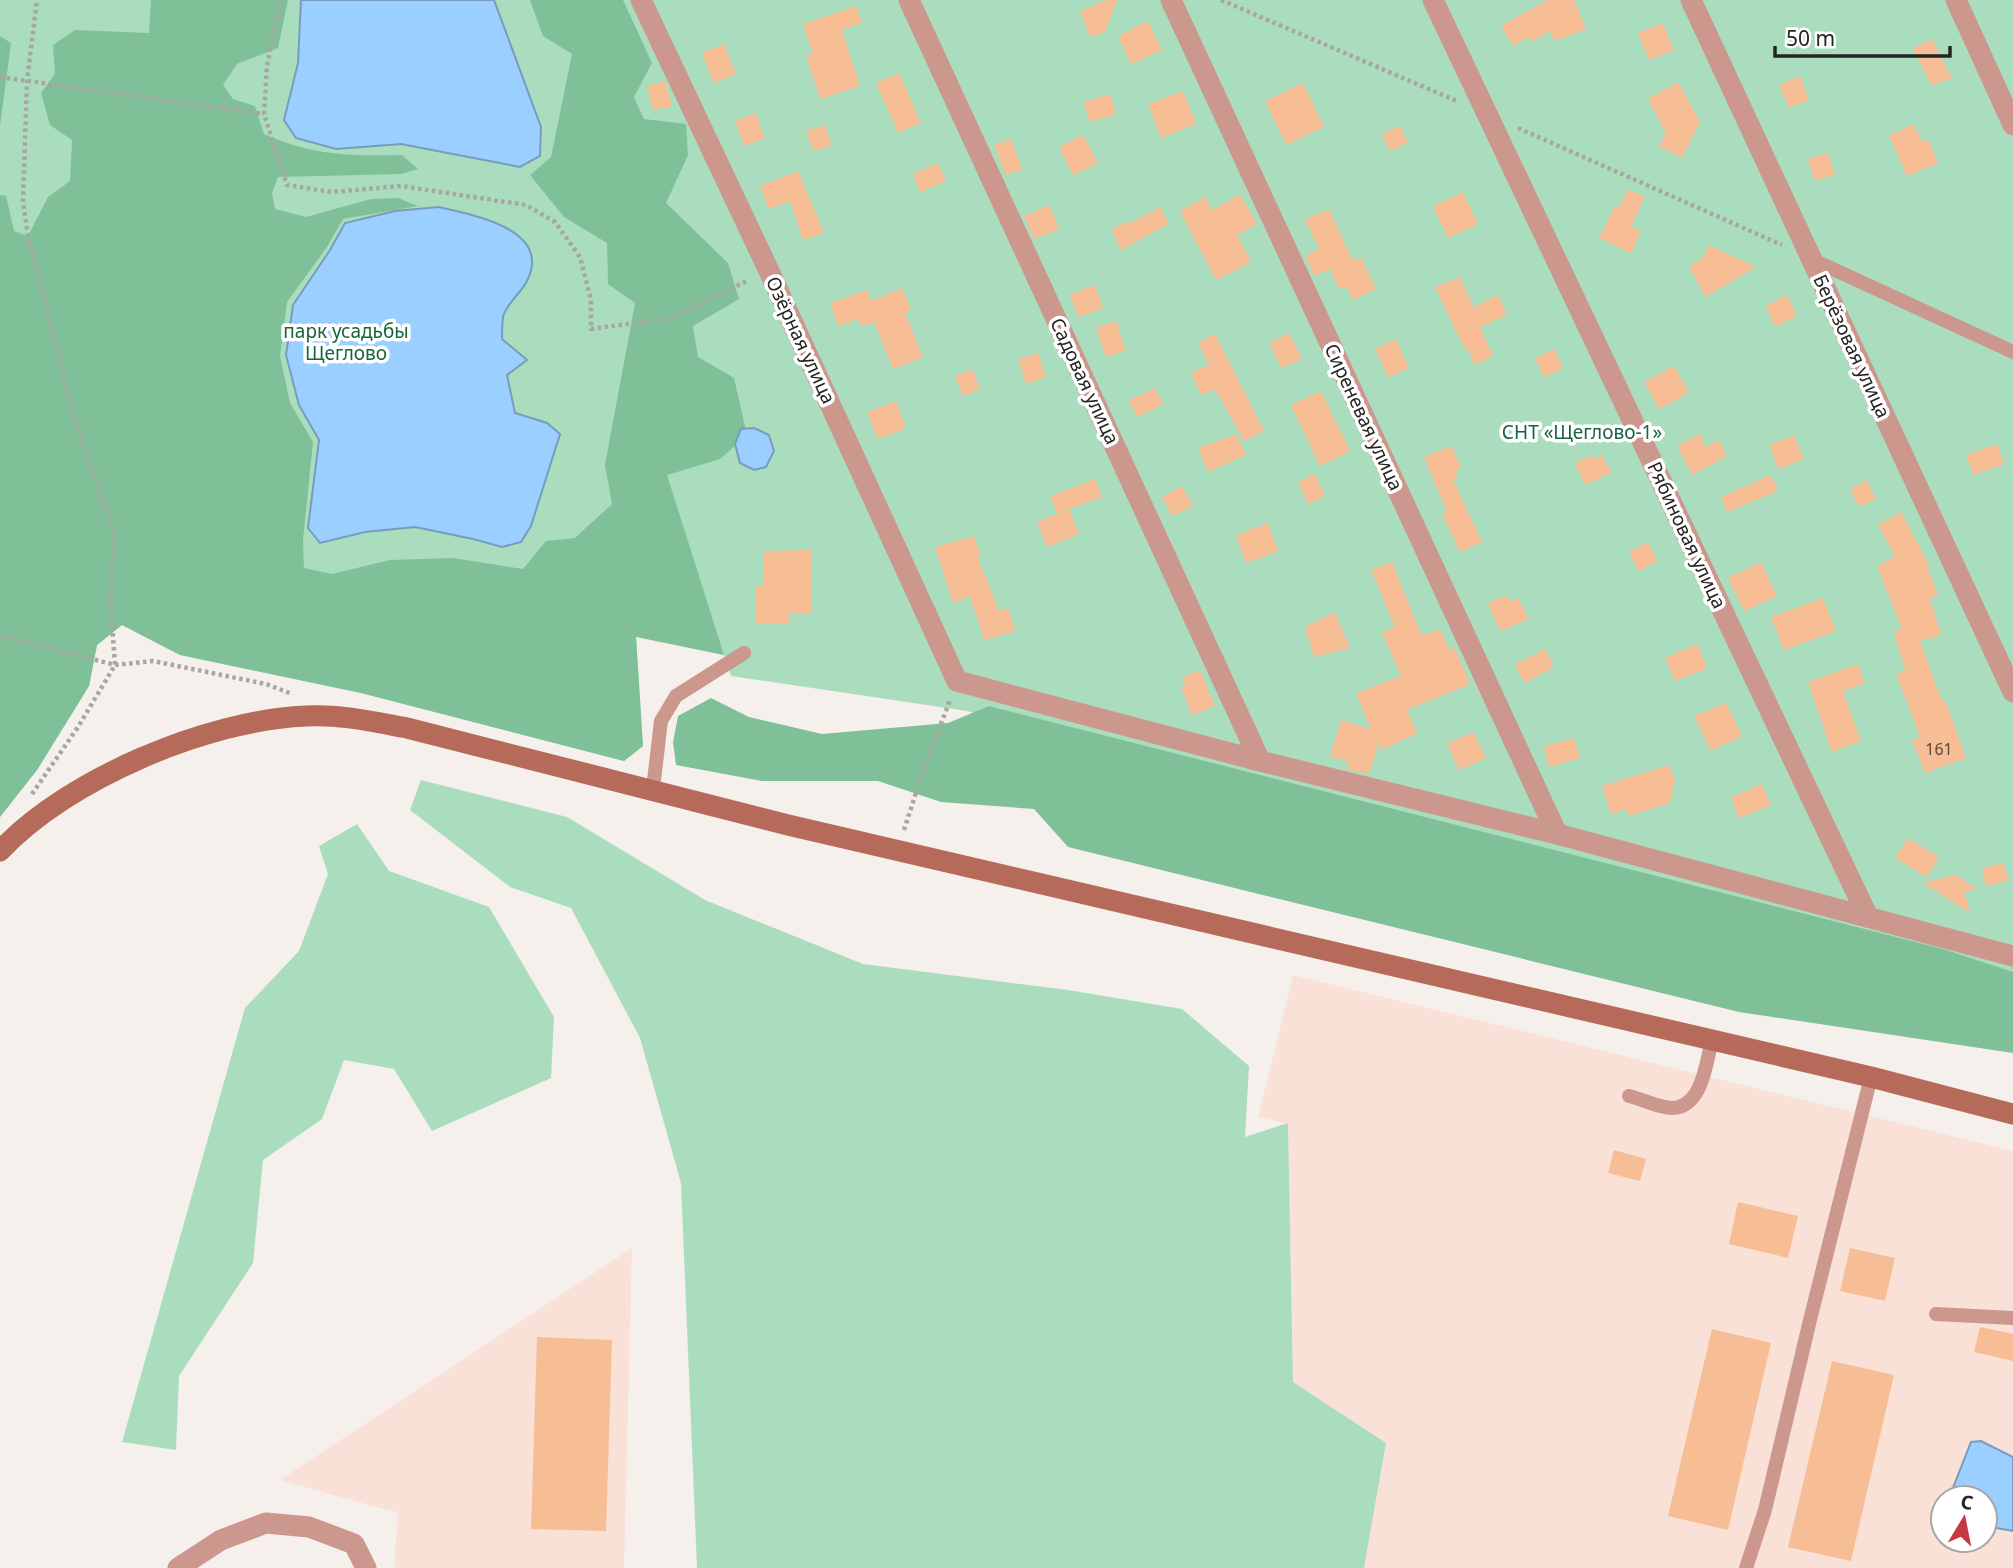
<svg xmlns="http://www.w3.org/2000/svg" width="2013" height="1568" font-family="'Noto Sans',sans-serif">
  <rect width="100%" height="100%" fill="#f5f0ec"/>
  <g fill="#fae1d8" fill-rule="evenodd">
    <path d="M1293 975 2013 1151V1568H1364L1386 1444 1293 1382 1288 1124 1258 1117ZM1943 1498H1985V1540H1943Z"/>
    <polygon points="632,1248 624,1568 394,1568 398,1513 280,1480"/>
  </g>
  <g fill="#aaddbd">
    <polygon points="0,0 2013,0 2013,999 967,711 731,676 724,655 636,636 643,746 624,761 361,693 180,655 122,625 97,645 89,686 37,770 0,817"/>
    <polygon points="421,780 567,817 705,900 863,964 1068,990 1182,1009 1249,1066 1245,1137 1288,1123 1293,1382 1386,1443 1364,1568 697,1568 681,1183 640,1038 571,908 510,887 410,810"/>
    <polygon points="357,824 389,871 489,907 554,1017 551,1078 432,1131 394,1069 344,1060 322,1119 263,1160 253,1263 179,1376 176,1450 122,1442 245,1008 299,951 328,874 319,846"/>
  </g>
  <g fill="#7fc099">
    <path d="M151 0H288L278 48 237 64 223 85 233 99 255 106 264 134C314 156 350 156 402 155L418 169 401 174 278 177 272 193 275 209 306 217 371 199 398 198 418 206 343 219 327 247 287 302 280 356 290 403 313 442 303 540 304 568 332 574 390 560 453 558 523 569 546 541 575 538 612 504 605 465 635 303 608 284 607 243 564 217 530 175 551 157 572 54 543 36 530 0H623L652 63 634 97 644 119 686 124 688 155 666 203 728 263 739 299 693 326 698 357 734 378 747 435 720 459 667 475 724 655 636 637 643 746 624 761 361 693 180 655 122 625 97 645 89 686 37 770 0 817V195L6 196 14 231 28 236 48 197 70 181 72 140 50 125 41 93 55 74 53 45 75 30 149 33Z"/>
    <polygon points="0,36 11,43 0,126"/>
    <polygon points="711,698 749,717 822,734 948,723 989,706 1943,949 2013,972 2013,1053 1739,1012 1068,847 1034,809 941,802 878,781 762,781 676,765 673,742 678,716"/>
  </g>
  <g fill="#9bcfff" stroke="#789cbd" stroke-width="2">
    <polygon points="301,0 494,0 541,127 540,156 520,167 401,144 336,149 296,138 284,120 298,63"/>
    <path d="M439 207C473 215 553 229 527 281 521 293 506 304 503 317 502 324 502 332 502 339L527 360 507 375 515 413 547 423 560 434 531 526 521 542 502 547 473 539 415 527 365 532 320 543 308 528 319 440 299 405 286 355 293 305 330 250 345 223 395 211Z"/>
    <polygon points="754,428 769,435 774,451 766,467 754,470 740,463 735,444 741,429"/>
    <polygon points="1981,1441 2013,1457 2013,1531 1985,1526 1985,1498 1949,1498 1971,1442"/>
  </g>
  <g fill="#f7bd94">
    <polygon points="1106,0 1117,0 1105,32 1090,37 1080,11"/>
    <polygon points="1547,0 1574,0 1586,29 1555,41 1550,31 1531,42 1528,37 1513,46 1501,26"/>
    <polygon points="856,6 862,23 842,30 860,86 820,99 806,55 813,53 803,24"/>
    <polygon points="1148,21 1162,50 1131,64 1118,36"/>
    <polygon points="1663,23 1674,50 1649,60 1638,33"/>
    <polygon points="1932,39 1952,79 1931,85 1913,48"/>
    <polygon points="724,44 736,74 714,83 702,53"/>
    <polygon points="899,73 921,123 898,133 876,83"/>
    <polygon points="1800,76 1809,100 1789,108 1779,85"/>
    <polygon points="665,81 672,106 653,110 647,86"/>
    <polygon points="1678,82 1700,122 1682,158 1659,146 1666,133 1648,99"/>
    <polygon points="1303,83 1324,127 1286,145 1265,101"/>
    <polygon points="1183,91 1196,124 1161,138 1148,104"/>
    <polygon points="1110,94 1116,114 1090,122 1083,102"/>
    <polygon points="756,113 765,138 744,146 735,121"/>
    <polygon points="1914,124 1922,142 1928,139 1938,163 1907,176 1889,135"/>
    <polygon points="824,125 832,145 814,151 806,131"/>
    <polygon points="1400,126 1408,143 1390,151 1382,134"/>
    <polygon points="1083,135 1098,163 1073,175 1059,147"/>
    <polygon points="1011,139 1022,169 1006,175 994,145"/>
    <polygon points="1828,153 1835,175 1814,180 1808,159"/>
    <polygon points="938,163 946,181 920,192 913,174"/>
    <polygon points="798,171 824,233 803,240 790,201 769,209 760,186"/>
    <polygon points="1628,189 1645,197 1631,226 1641,231 1631,253 1599,238 1615,205 1619,207"/>
    <polygon points="1463,192 1478,224 1448,238 1433,206"/>
    <polygon points="1240,194 1257,224 1237,235 1251,262 1216,280 1180,211 1205,197 1212,210"/>
    <polygon points="1049,205 1059,229 1034,239 1024,216"/>
    <polygon points="1160,207 1169,224 1120,250 1112,229 1129,221 1130,223"/>
    <polygon points="1329,209 1353,261 1361,257 1376,289 1353,300 1346,286 1339,289 1330,269 1314,276 1305,256 1319,249 1305,219"/>
    <polygon points="1709,245 1756,267 1705,297 1689,266 1702,259"/>
    <polygon points="1460,277 1473,307 1498,295 1507,315 1480,327 1493,356 1475,365 1467,348 1465,350 1435,287"/>
    <polygon points="1095,285 1103,308 1078,317 1070,294"/>
    <polygon points="902,288 911,310 905,312 923,357 893,369 874,322 861,326 859,319 838,326 830,303 867,290 871,301"/>
    <polygon points="1787,295 1797,316 1775,327 1766,306"/>
    <polygon points="1116,321 1126,350 1106,357 1096,328"/>
    <polygon points="1289,333 1302,359 1281,368 1269,343"/>
    <polygon points="1215,334 1264,431 1244,441 1215,389 1201,395 1191,373 1209,365 1198,343"/>
    <polygon points="1396,339 1409,368 1388,377 1375,349"/>
    <polygon points="1554,349 1563,368 1544,377 1535,358"/>
    <polygon points="1038,353 1046,377 1026,384 1018,359"/>
    <polygon points="1674,366 1689,393 1659,409 1644,382"/>
    <polygon points="972,369 980,389 963,396 955,376"/>
    <polygon points="1155,388 1163,404 1137,417 1129,400"/>
    <polygon points="1321,391 1350,451 1320,466 1291,405"/>
    <polygon points="896,401 906,428 878,439 867,412"/>
    <polygon points="1236,434 1246,455 1208,472 1198,448"/>
    <polygon points="1699,434 1706,447 1719,440 1727,456 1692,475 1677,446"/>
    <polygon points="1794,435 1804,459 1779,469 1769,445"/>
    <polygon points="1997,444 2004,464 1973,475 1966,455"/>
    <polygon points="1452,446 1461,468 1455,471 1458,478 1453,480 1482,542 1460,552 1442,514 1447,512 1424,457"/>
    <polygon points="1592,455 1594,459 1602,455 1611,473 1585,485 1575,463"/>
    <polygon points="1315,474 1325,496 1308,504 1298,482"/>
    <polygon points="1771,475 1778,491 1727,512 1721,497"/>
    <polygon points="1095,479 1102,497 1057,513 1050,496"/>
    <polygon points="1867,480 1876,499 1859,507 1850,489"/>
    <polygon points="1182,486 1193,506 1172,516 1162,497"/>
    <polygon points="1069,509 1079,534 1047,547 1037,522"/>
    <polygon points="1901,512 1929,565 1927,566 1938,595 1930,598 1941,635 1920,641 1942,701 1945,700 1966,758 1925,773 1912,740 1920,737 1896,674 1905,671 1894,631 1902,629 1877,566 1895,556 1878,525"/>
    <polygon points="1268,523 1278,551 1246,563 1236,535"/>
    <polygon points="974,536 981,557 978,558 999,611 1008,608 1015,631 984,640 970,596 953,603 935,547"/>
    <polygon points="1648,542 1658,561 1638,571 1629,552"/>
    <polygon points="811,550 811,613 790,613 790,624 755,624 755,586 764,586 764,551"/>
    <polygon points="1392,562 1422,636 1440,629 1449,650 1455,648 1470,684 1407,710 1417,733 1382,750 1379,742 1369,774 1346,769 1349,762 1330,756 1341,720 1371,729 1356,693 1401,676 1382,632 1395,627 1371,570"/>
    <polygon points="1761,562 1777,596 1744,611 1728,578"/>
    <polygon points="1507,595 1510,601 1518,598 1529,619 1500,631 1488,603"/>
    <polygon points="1823,598 1836,631 1784,650 1771,617"/>
    <polygon points="1335,612 1350,648 1314,657 1305,627"/>
    <polygon points="1697,644 1707,668 1675,681 1665,658"/>
    <polygon points="1545,649 1554,667 1524,683 1515,664"/>
    <polygon points="1858,664 1865,683 1843,691 1861,741 1832,752 1808,682"/>
    <polygon points="1200,670 1215,706 1192,715 1181,687 1186,685 1182,678"/>
    <polygon points="1726,703 1742,736 1711,751 1694,716"/>
    <polygon points="1473,732 1486,758 1459,770 1447,744"/>
    <polygon points="1574,738 1580,758 1549,767 1544,746"/>
    <polygon points="1669,765 1675,780 1670,803 1629,816 1627,809 1611,814 1602,786"/>
    <polygon points="1762,784 1771,805 1739,818 1731,797"/>
    <polygon points="1908,838 1939,857 1927,877 1895,858"/>
    <polygon points="2003,863 2009,880 1986,886 1982,868"/>
    <polygon points="1956,875 1977,889 1964,892 1970,913 1923,883"/>
    <polygon points="1614,1150 1646,1159 1640,1181 1608,1173"/>
    <polygon points="1738,1202 1798,1216 1788,1258 1729,1244"/>
    <polygon points="1850,1248 1895,1258 1885,1301 1840,1291"/>
    <polygon points="1980,1327 2013,1334 2013,1361 1974,1352"/>
    <polygon points="1712,1329 1771,1343 1728,1530 1668,1516"/>
    <polygon points="537,1337 612,1340 606,1531 531,1529"/>
    <polygon points="1832,1361 1894,1375 1851,1561 1788,1547"/>
  </g>
  <g fill="none" stroke-linecap="round" stroke-linejoin="round">
    <g stroke="#a9a5a2" stroke-width="4.5" stroke-dasharray="3.5 3.5" stroke-linecap="butt">
      <polyline points="280,0 267,66 264,114 287,185 332,192 401,186 526,205 555,222 580,257 591,300 591,329 670,318 749,280"/>
      <polyline points="1221,0 1459,102"/>
      <polyline points="0,77 264,114"/>
      <polyline points="1518,128 1782,245"/>
      <polyline points="0,635 115,665 153,661 266,684 292,694"/>
      <polyline points="32,794 78,727 115,665 110,595 115,535 77,427 28,236 23,202 27,81 37,0"/>
      <polyline points="904,830 923,771 950,700"/>
    </g>
    <g stroke="#cc978c" stroke-width="14">
      <polyline points="1811,259 2013,352"/>
      <polyline points="653,789 661,721 676,696 744,653"/>
      <path d="M1629 1096C1642 1099 1659 1108 1672 1108 1703 1107 1706 1062 1712 1040"/>
      <polyline points="1936,1314 2013,1318"/>
      <polyline points="1746,1568 1765,1510 1810,1320 1871,1077"/>
    </g>
    <g stroke="#cc978c" stroke-width="21">
      <polyline points="641,0 769,271 957,681 1260,761 1557,834 2013,956"/>
      <polyline points="909,0 1260,761"/>
      <polyline points="1171,0 1557,834"/>
      <polyline points="1433,0 1868,917"/>
      <polyline points="1691,0 2013,692"/>
      <polyline points="1956,0 2013,125"/>
      <polyline points="178,1568 221,1540 266,1523 309,1527 354,1544 366,1568"/>
    </g>
    <path stroke="#b66b5a" stroke-width="21" d="M0 851C67 779 208 720 306 716 340 714 374 722 407 728L788 825 1871 1077 2013 1114"/>
  </g>
  <g text-anchor="middle" stroke-width="7" stroke-linejoin="round" paint-order="stroke">
    <g font-size="16" fill="#5a4a3f">
      <text x="1939" y="755">161</text>
    </g>
    <g font-size="19" fill="#18623e" stroke="#fff">
      <text x="346" y="338">парк усадьбы<tspan x="346" dy="22">Щеглово</tspan></text>
      <text x="1582" y="439">СНТ «Щеглово-1»</text>
    </g>
    <g font-size="19" fill="#262423" stroke="#fff">
      <text transform="translate(801 340) rotate(65)" y="7">Озёрная улица</text>
      <text transform="translate(1852 346) rotate(65)" y="7">Берёзовая улица</text>
      <text transform="translate(1085 381) rotate(65)" y="7">Садовая улица</text>
      <text transform="translate(1364 417) rotate(65)" y="7">Сиреневая улица</text>
      <text transform="translate(1687 535) rotate(65)" y="7">Рябиновая улица</text>
    </g>
  </g>
  <g transform="translate(1964 1519) rotate(10)"><circle r="33" fill="#ffffff" stroke="#a8a7a7" stroke-width="2"/>
  <path d="M0-5L12 26L0 18L-12 26Z" fill="#c83841"/>
  <text y="-10" font-size="19" font-weight="bold" text-anchor="middle" fill="#262423">С</text>
  </g>
  <path d="M1775 46v10h175v-10" fill="none" stroke="#262423" stroke-width="3.5"/>
  <text x="1786" y="46" font-size="21" fill="#262423" stroke="#ffffff" stroke-width="5" paint-order="stroke">50 m</text>
</svg>
